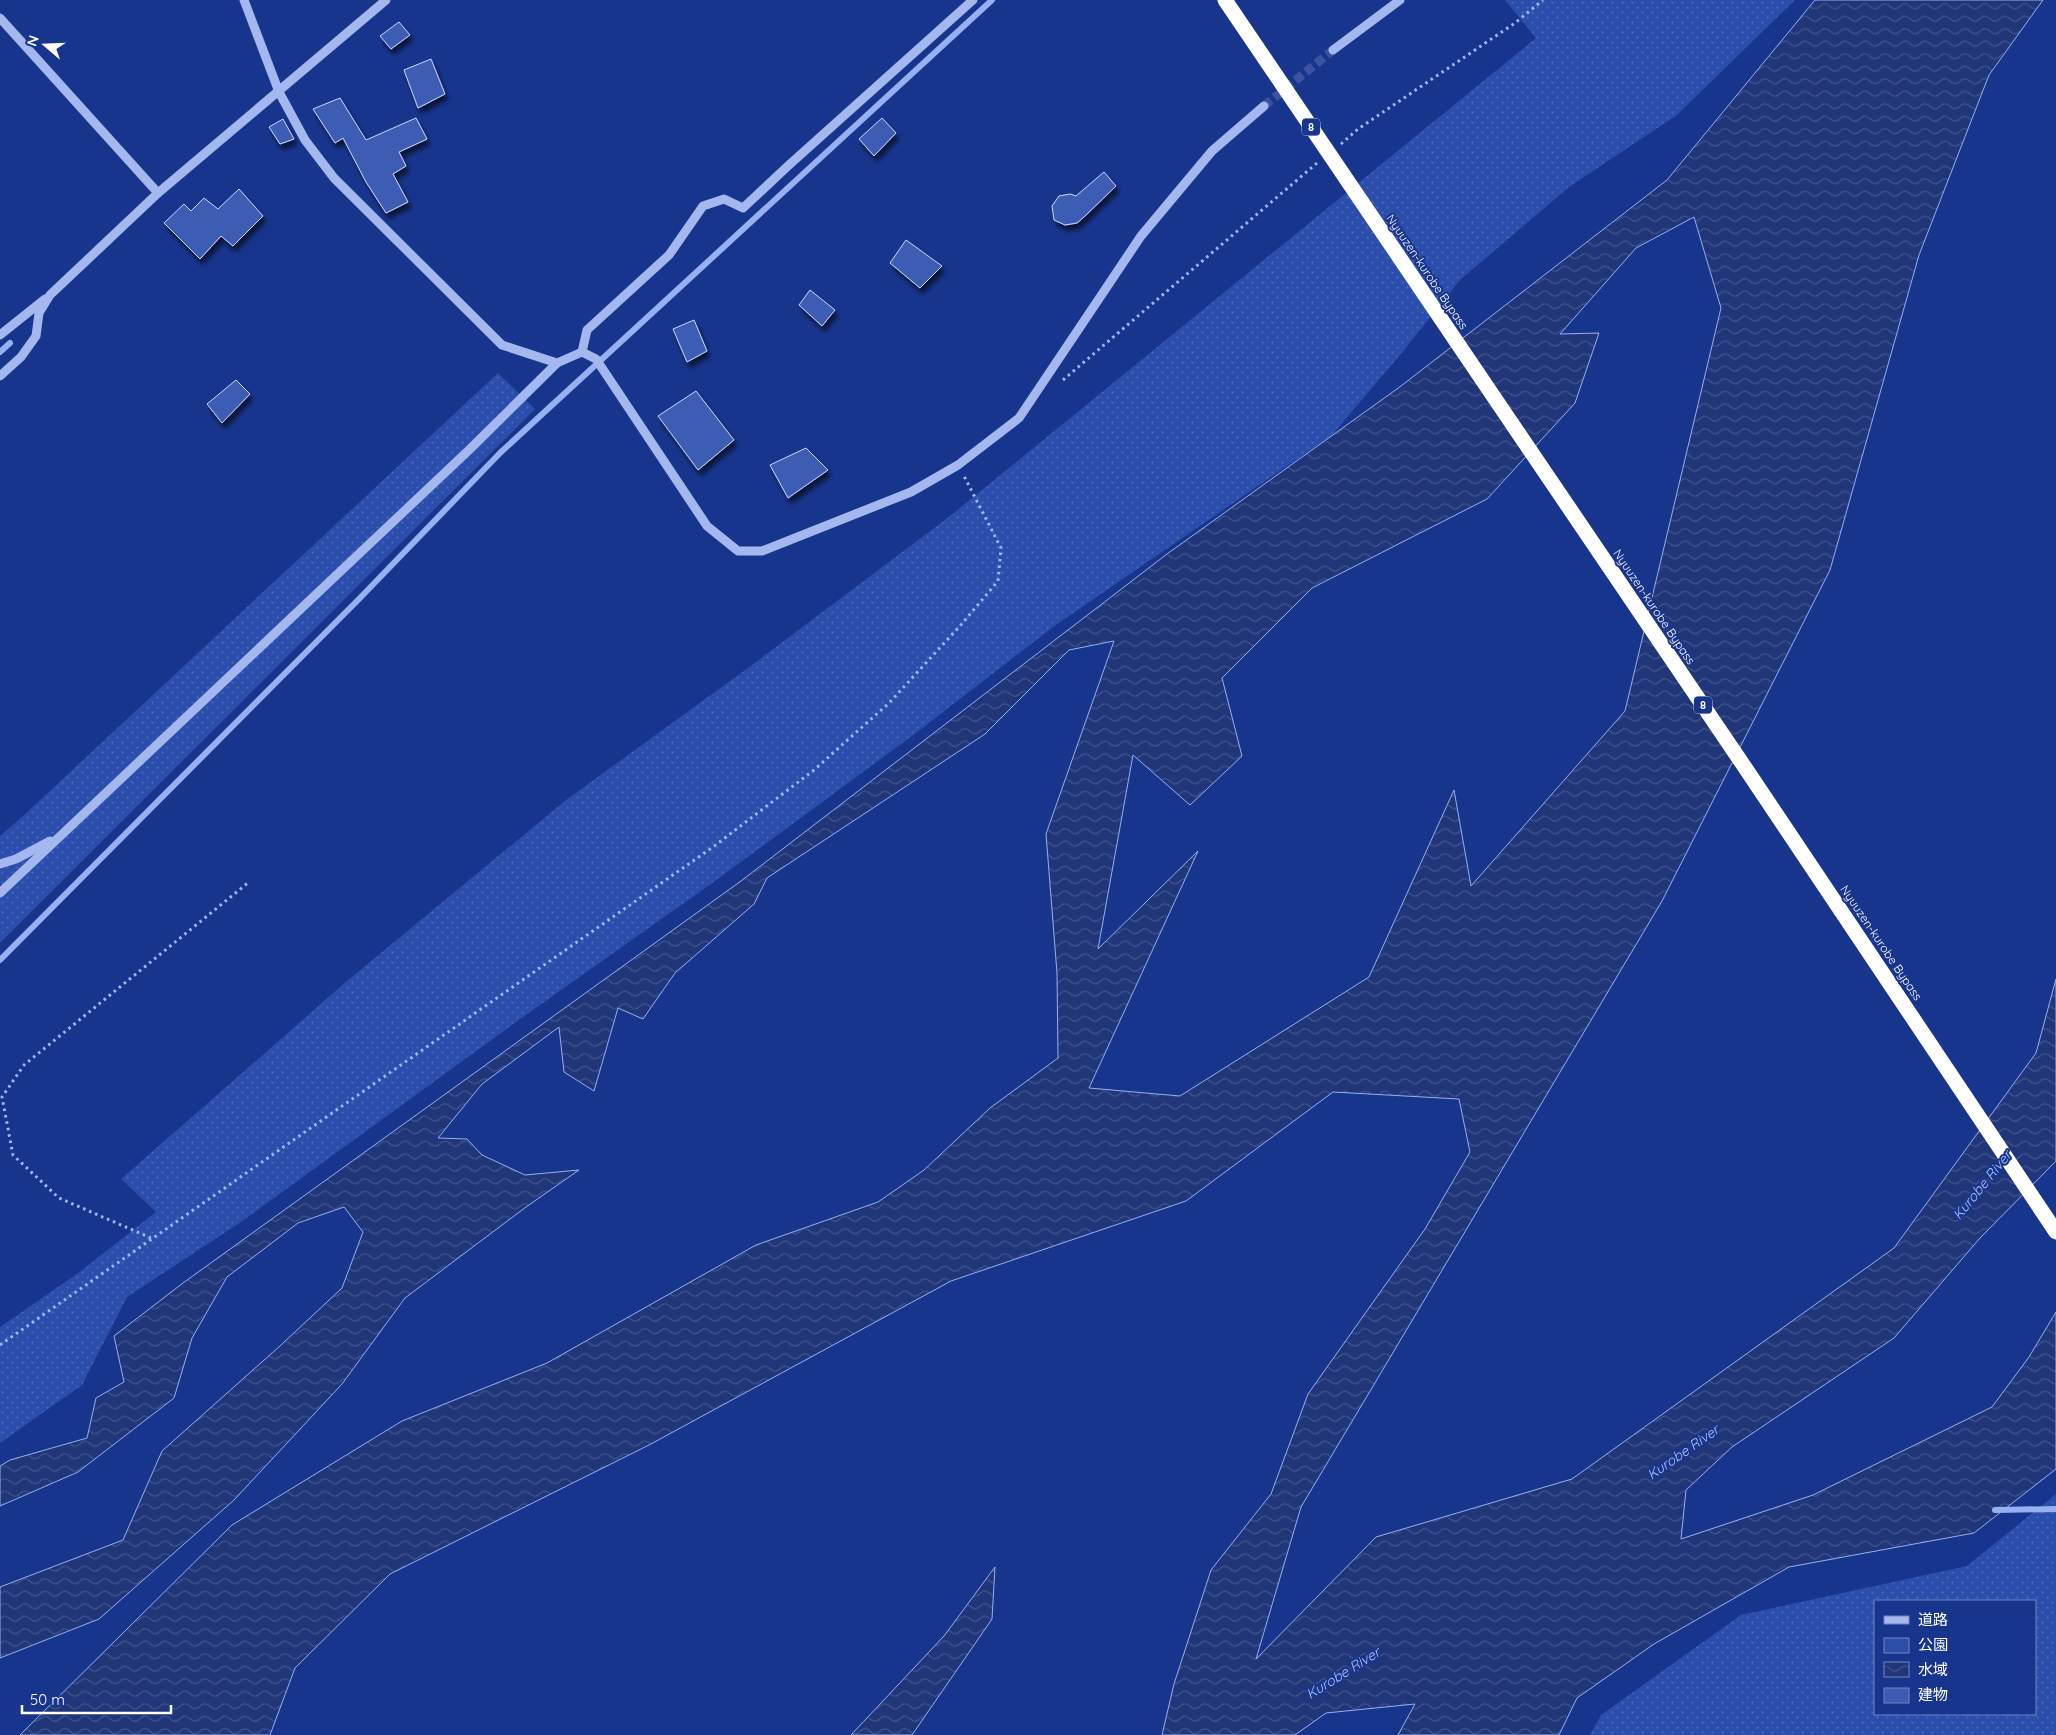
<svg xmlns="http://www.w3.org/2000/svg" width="2056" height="1735" font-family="Quicksand,'Noto Sans JP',sans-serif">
  <defs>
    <pattern id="green-dots" width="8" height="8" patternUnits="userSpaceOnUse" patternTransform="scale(1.25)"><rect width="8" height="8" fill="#2b4dac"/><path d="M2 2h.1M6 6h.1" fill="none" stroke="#4b68b8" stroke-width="1.8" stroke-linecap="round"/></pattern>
    <pattern id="water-waves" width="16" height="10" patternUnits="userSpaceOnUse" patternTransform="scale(1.25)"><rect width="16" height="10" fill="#203679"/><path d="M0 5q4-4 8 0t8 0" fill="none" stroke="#41548d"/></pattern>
    <filter id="shadow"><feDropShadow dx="3" dy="5.5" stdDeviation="2.5" flood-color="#0009"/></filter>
  </defs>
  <rect width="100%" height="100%" fill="#18358e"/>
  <g fill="url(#green-dots)" fill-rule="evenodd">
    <polygon points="1505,0 1795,0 1677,115 1569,187 1460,280 1400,355 1332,435 1053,627 916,733 715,881 523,1017 241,1222 127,1297 82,1385 0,1443 0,1327 77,1274 156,1212 121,1179 347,981 566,800 748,668 950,516 1536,38"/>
    <polygon points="498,373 535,409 0,943 0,836 22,817"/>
    <path d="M2056 1494V1735H1590L1601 1715 1741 1615 1967 1566ZM1875 1601H2035V1714H1875Z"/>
  </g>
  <g fill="url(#water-waves)" stroke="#97b0f1" fill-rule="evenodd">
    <path d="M1815 0H2043L1989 75 1919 255 1830 570 1662 901 1301 1507 1256 1659 1376 1537 1572 1479 1894 1248 2036 1053 2056 979V1161L1980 1238 1894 1338 1732 1447 1686 1490 1681 1539 1813 1495 1992 1407 2029 1357 2056 1312V1469L1974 1533 1789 1567 1654 1644 1577 1698 1559 1735H1398L1415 1704 1326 1713 1295 1735H1162L1174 1684 1211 1570 1271 1494 1308 1394 1425 1229 1470 1152 1459 1099 1333 1092 1186 1201 951 1281 649 1445 390 1574 295 1668 270 1735H20L232 1525 402 1421 547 1363 756 1245 878 1202 924 1170 990 1108 1058 1058 1057 973 1046 834 1114 641 1069 650 985 734 767 878 754 904 675 973 643 1019 618 1008 594 1091 564 1072 559 1027 482 1084 438 1138 467 1139 482 1155 525 1175 579 1170 526 1207 405 1298 342 1384 234 1500 99 1619 0 1658V1587L123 1540 162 1451 281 1345 342 1288 363 1232 344 1207 298 1223 227 1277 192 1338 174 1398 78 1472 0 1506V1466L10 1460 87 1438 96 1398 124 1382 114 1336 183 1283 741 881 1167 554 1401 386 1667 180ZM1694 217 1721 308 1625 711 1471 886 1454 790 1369 977 1180 1096 1089 1088 1198 851 1098 949 1133 755 1190 805 1242 756 1222 678 1312 588 1487 499 1575 403 1599 333 1560 334 1636 248Z"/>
    <polygon points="995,1567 992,1619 912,1735 851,1735 944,1636"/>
  </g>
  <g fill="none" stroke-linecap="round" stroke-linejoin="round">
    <g stroke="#97b0f1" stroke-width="6">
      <polyline points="0,352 10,343"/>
      <polyline points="0,960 359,599 500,453 992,0"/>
      <polyline points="1995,1510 2056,1509"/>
    </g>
  </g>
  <g fill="#3d5bb4" stroke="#cbd7fb" filter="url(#shadow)">
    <polygon points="399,22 410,35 391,49 380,36"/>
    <polygon points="431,59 445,94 418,108 404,70"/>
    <polygon points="340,98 366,140 416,118 427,139 399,152 406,166 393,174 408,202 386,213 366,182 343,138 335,143 313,109"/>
    <polygon points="882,118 896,133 874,156 859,139"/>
    <polygon points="283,119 294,139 280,144 269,127"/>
    <polygon points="1104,172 1116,186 1084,217 1077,223 1065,225 1054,220 1052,206 1059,196 1070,194 1076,196"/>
    <polygon points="239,189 263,216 233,246 221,236 200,259 164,223 184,204 191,211 204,198 218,209"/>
    <polygon points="906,240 942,266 920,288 890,263"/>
    <polygon points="810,290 835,310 822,326 799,305"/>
    <polygon points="694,320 707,351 687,362 673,329"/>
    <polygon points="236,380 250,394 222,423 207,404"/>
    <polygon points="696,391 734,440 698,470 658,416"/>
    <polygon points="806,448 828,470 788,498 770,465"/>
  </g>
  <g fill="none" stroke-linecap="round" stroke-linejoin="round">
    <polyline stroke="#3b539f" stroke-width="9" stroke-dasharray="9 4.5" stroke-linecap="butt" points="1264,106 1333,50"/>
    <g stroke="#a4b8ef" stroke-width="3" stroke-dasharray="2.5 4" stroke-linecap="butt">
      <polyline points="1341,144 1358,129 1515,23 1543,0"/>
      <polyline points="1063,380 1317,163"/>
      <polyline points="151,1238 59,1198 13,1155 2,1097 24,1065 249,882"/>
      <polyline points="0,1345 713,847 814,770 889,703 960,626 998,581 1001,548 964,476"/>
    </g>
    <g stroke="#a4b8ef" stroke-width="9">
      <polyline points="244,0 279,92 305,140 334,178 502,345 557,363"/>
      <polyline points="0,18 158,193"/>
      <polyline points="1333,50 1400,0"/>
      <polyline points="0,335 45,299"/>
      <polyline points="582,352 587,330 669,255 703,206 724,199 743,208 789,165 973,0"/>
      <polyline points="0,376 21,357 36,336 39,313 50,295 158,193 386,0"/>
      <polyline points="0,864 16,859 50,841"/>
      <polyline points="0,893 470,449 557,363 582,352 596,359 707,526 738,551 762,551 911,492 958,465 1019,418 1141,236 1212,151 1264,106"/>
    </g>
    <polyline stroke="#fff" stroke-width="15" points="1225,0 1746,769 2056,1232"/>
  </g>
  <g text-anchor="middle" stroke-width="4" stroke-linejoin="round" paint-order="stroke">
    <g fill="#18358e" stroke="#bac2dd" stroke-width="1">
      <rect x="1302" y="118.5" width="18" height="17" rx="4"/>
      <rect x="1694" y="696.5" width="18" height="17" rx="4"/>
    </g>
    <g font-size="11" font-weight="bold" fill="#fff">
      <text x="1311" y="131">8</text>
      <text x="1703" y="709">8</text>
    </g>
    <g font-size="12" fill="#fff" stroke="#18358e">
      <text transform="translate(1427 272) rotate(56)" y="4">Nyuuzen-kurobe Bypass</text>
      <text transform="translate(1654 607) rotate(56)" y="4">Nyuuzen-kurobe Bypass</text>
      <text transform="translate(1881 943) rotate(56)" y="4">Nyuuzen-kurobe Bypass</text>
    </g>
    <g font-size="14" font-style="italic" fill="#b0c3f6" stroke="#18358e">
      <text transform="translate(1982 1185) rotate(-51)" y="5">Kurobe River</text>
      <text transform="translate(1683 1452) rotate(-35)" y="5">Kurobe River</text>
      <text transform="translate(1343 1673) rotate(-32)" y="5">Kurobe River</text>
    </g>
  </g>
  <rect x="1874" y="1600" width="162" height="115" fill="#18358e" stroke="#7486bb"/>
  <rect x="1884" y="1616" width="25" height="8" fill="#a4b8ef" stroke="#7486bb"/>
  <text x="1918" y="1625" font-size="15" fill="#ffffff">道路</text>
  <rect x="1884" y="1638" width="25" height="15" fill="#2b4dac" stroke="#7486bb"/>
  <text x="1918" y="1650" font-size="15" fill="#ffffff">公園</text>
  <rect x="1884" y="1662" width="25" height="15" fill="url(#water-waves)" stroke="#7486bb"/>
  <text x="1918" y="1675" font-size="15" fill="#ffffff">水域</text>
  <rect x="1884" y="1688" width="25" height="15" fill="#3d5bb4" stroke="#7486bb"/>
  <text x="1918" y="1700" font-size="15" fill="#ffffff">建物</text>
  <g transform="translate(45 45) rotate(289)" stroke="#18358e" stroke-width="4" paint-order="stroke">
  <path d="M0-4L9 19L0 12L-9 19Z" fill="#ffffff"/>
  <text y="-8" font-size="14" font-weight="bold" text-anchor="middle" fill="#ffffff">N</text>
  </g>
  <path d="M22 1705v8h149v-8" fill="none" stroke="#ffffff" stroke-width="2.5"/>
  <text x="30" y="1705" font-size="15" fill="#ffffff" stroke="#18358e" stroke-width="4" paint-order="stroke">50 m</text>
</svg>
